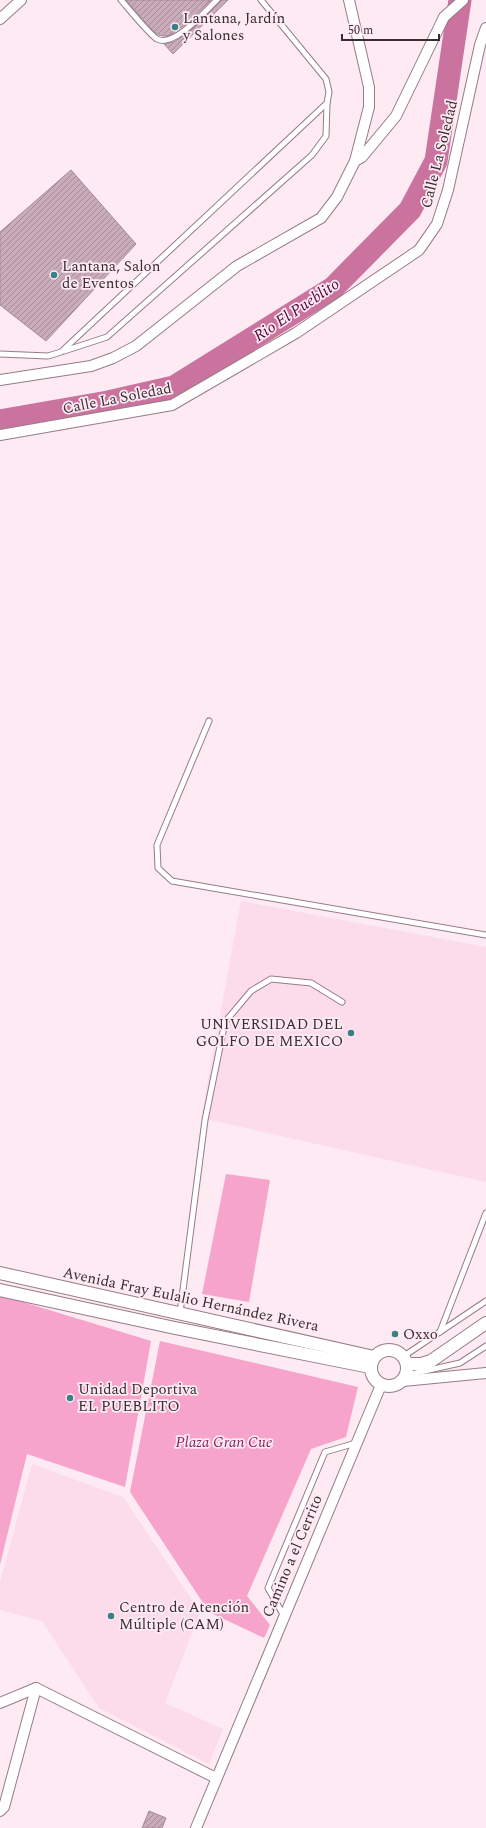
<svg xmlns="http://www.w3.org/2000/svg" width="486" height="1828" font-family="Spectral,serif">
  <defs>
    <pattern id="building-hatch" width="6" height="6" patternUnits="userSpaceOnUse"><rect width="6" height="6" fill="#caabb9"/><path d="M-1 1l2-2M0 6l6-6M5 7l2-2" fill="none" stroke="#a58c97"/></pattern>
  </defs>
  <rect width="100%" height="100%" fill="#fdeaf2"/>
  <g fill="#fcdcea">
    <polygon points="241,901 486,947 486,1182 201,1118"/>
    <polygon points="32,1464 123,1497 200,1612 165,1703 223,1729 209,1764 99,1708 42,1621 0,1610 0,1582"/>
  </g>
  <g fill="#f6a4cb">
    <polygon points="226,1174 270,1180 249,1302 202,1294"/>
    <polygon points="0,1295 151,1341 125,1487 27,1454 0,1565"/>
    <polygon points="160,1341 358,1387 346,1437 311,1449 247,1596 270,1625 264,1638 209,1612 130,1492"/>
  </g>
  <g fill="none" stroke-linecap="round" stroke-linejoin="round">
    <polyline stroke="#ca739e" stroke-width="23" points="0,421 108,402 174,387 333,288 410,210 436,161 460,0"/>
  </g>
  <g fill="url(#building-hatch)" stroke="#a78a97">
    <polygon points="126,0 211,0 186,24 170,35 164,36 159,35 152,30"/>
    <polygon points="221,0 228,0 173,54 164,44 174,42 191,30"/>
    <polygon points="71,170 136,244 46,341 0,305 0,232"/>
    <polygon points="149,1811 166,1818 162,1828 142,1828"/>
  </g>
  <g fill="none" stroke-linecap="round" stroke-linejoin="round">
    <g stroke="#977b87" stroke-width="7">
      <g id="service">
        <path d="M121 0C128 8 150 35 157 39 174 48 205 11 217 0"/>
        <polyline points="64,351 107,337 312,155 326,136 327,103"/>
        <polyline points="0,354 48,356 61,352 327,103 329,92 326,79 261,0"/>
        <polyline points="209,721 157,845 158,868 172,881 486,935"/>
        <polyline points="180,1313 205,1120 225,1022 251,991 271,979 311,983 342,1002"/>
        <polyline points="440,1332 486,1213"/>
        <polyline points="404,1356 486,1301"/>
        <polyline points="407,1375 460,1363 486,1346"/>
        <polyline points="284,1616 268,1588 325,1452 356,1443"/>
      </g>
    </g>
    <g stroke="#977b87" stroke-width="12">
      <g id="minor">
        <polyline points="0,19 21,0"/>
        <polyline points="355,161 362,157 396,116 444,17 463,0"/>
        <polyline points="0,380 91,366 113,358 136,346 237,266 321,218 337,197 355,161 369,107 369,87 349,0"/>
        <polyline points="0,435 172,405 296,333 419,250 437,224 448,190 480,45 486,28"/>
        <polyline points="403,1381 486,1373"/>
        <polyline points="0,1703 36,1688 216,1778"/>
        <polyline points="0,1811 4,1807 36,1688"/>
        <polyline points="196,1828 381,1385"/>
      </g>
    </g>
    <g stroke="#977b87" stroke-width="14">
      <g id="tertiary">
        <polyline points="0,1273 374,1357"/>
        <polyline points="0,1290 175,1328 370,1367"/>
        <circle cx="389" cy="1368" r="18"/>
        <polyline points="408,1364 421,1364 431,1361 486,1323"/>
      </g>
    </g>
    <use href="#service" stroke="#fff" stroke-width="5"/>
    <use href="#minor" stroke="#fff" stroke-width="10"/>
    <use href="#tertiary" stroke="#fff" stroke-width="12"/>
  </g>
  <g fill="#378084" stroke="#fdeaf2" stroke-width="1.5">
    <circle cx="175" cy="27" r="4"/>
    <circle cx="54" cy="275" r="4"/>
    <circle cx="351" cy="1033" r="4"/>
    <circle cx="395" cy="1334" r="4"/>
    <circle cx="70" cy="1398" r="4"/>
    <circle cx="111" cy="1616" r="4"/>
  </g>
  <g text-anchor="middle" stroke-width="3.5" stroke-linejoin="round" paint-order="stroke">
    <g font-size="15" fill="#392d32" stroke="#fdeaf2" text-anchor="start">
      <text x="183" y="23">Lantana, Jardín<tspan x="183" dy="17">y Salones</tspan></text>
      <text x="62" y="271">Lantana, Salon<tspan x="62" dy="17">de Eventos</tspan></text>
      <text x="343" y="1029" text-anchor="end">UNIVERSIDAD DEL<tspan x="343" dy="17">GOLFO DE MEXICO</tspan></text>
      <text x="403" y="1339">Oxxo</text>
      <text x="78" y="1394">Unidad Deportiva<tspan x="78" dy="17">EL PUEBLITO</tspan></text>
      <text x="119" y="1612">Centro de Atención<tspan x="119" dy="17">Múltiple (CAM)</tspan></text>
    </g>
    <g font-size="15" fill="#392d32" stroke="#fdeaf2">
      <text transform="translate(439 154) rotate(-76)" y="5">Calle La Soledad</text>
      <text transform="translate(117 398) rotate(-11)" y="5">Calle La Soledad</text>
      <text transform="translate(191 1299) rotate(12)" y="5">Avenida Fray Eulalio Hernández Rivera</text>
      <text transform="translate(292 1556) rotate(-67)" y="5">Camino a el Cerrito</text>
    </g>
    <g font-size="15" font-style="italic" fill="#89205d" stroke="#fdeaf2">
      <text x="224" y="1447">Plaza Gran Cue</text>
    </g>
    <g font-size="16" font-style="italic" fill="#550336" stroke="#fdeaf2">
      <text transform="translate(296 309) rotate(-34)" y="6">Rio El Pueblito</text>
    </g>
  </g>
  <path d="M342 34v6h97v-6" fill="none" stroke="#392d32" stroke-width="2"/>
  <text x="348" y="34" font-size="12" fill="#392d32" stroke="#fdeaf2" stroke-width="3" paint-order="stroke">50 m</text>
</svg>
